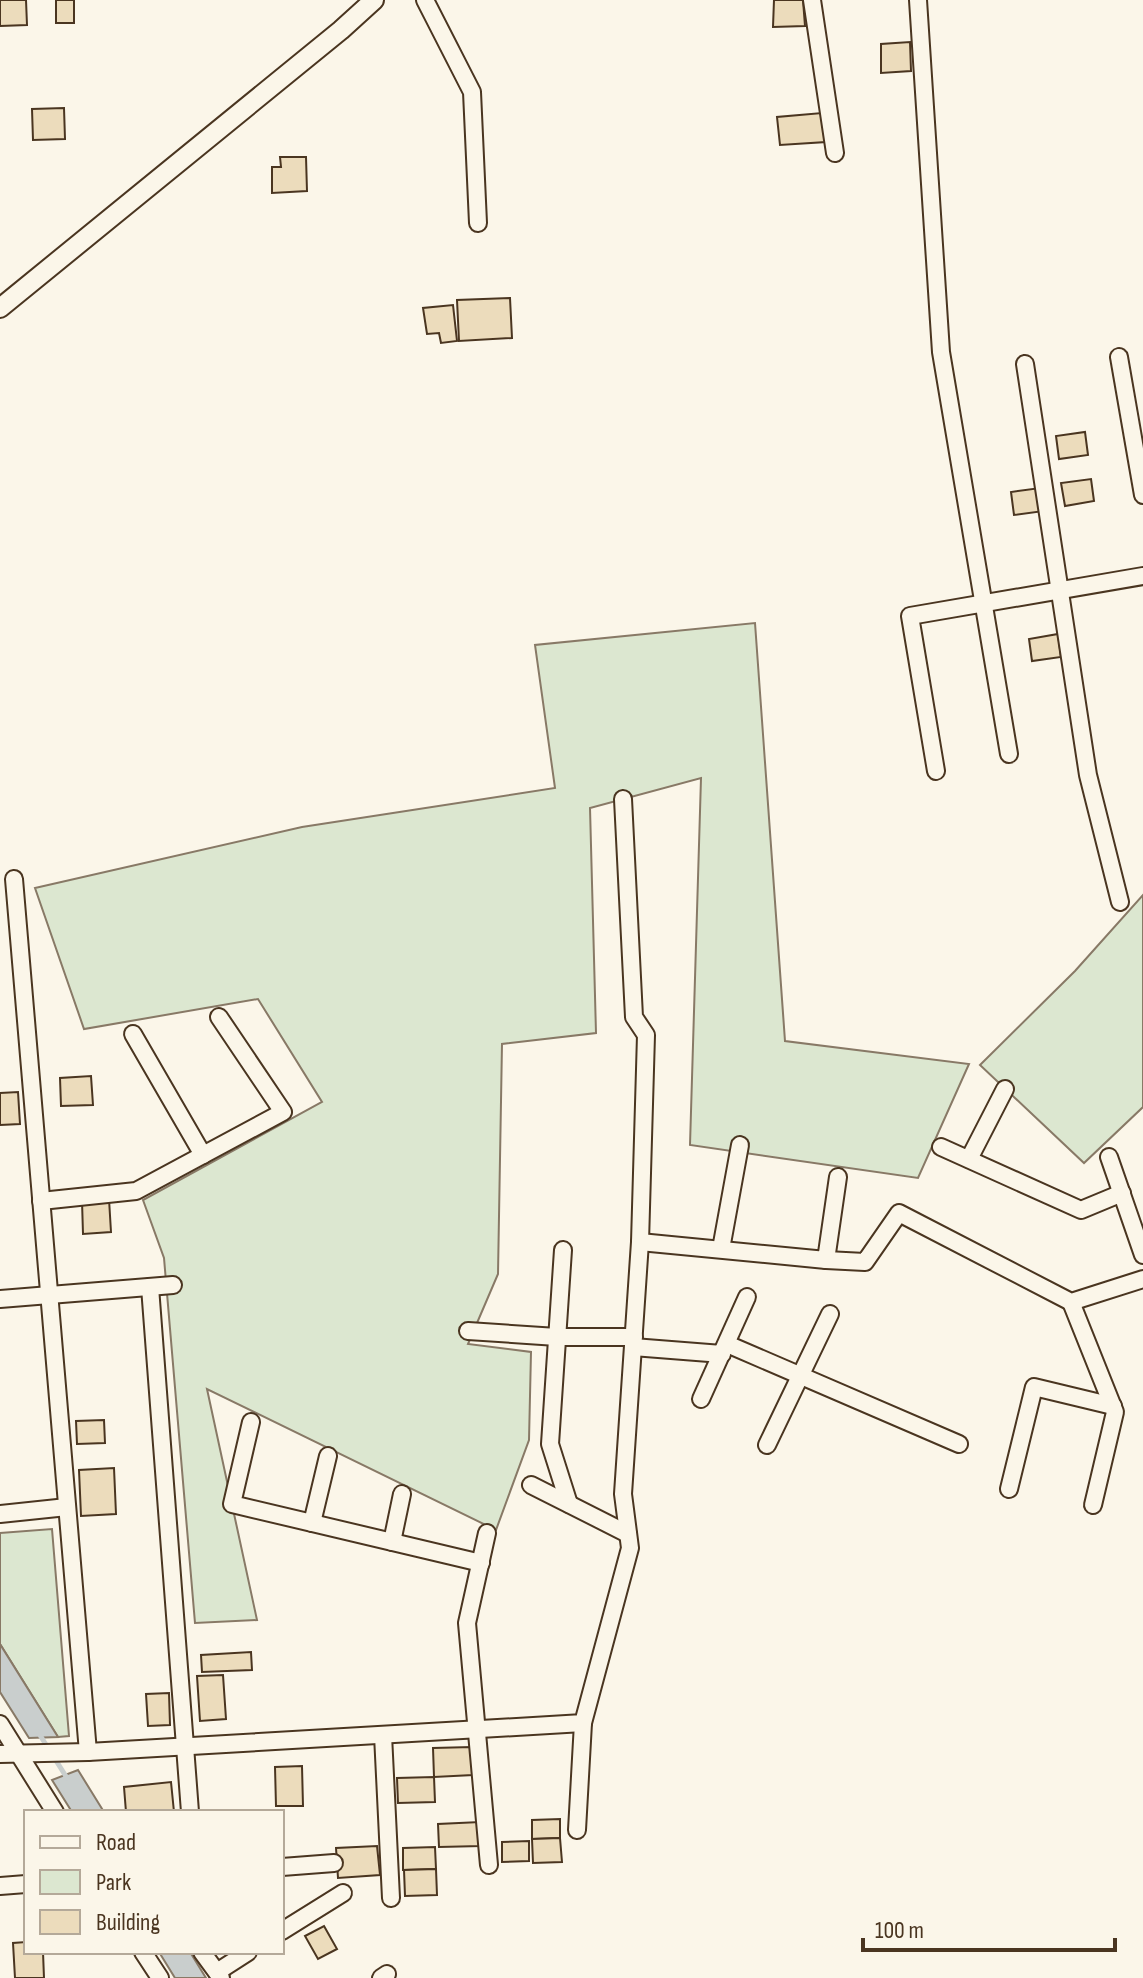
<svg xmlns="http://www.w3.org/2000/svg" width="1143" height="1978" font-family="'Sofia Sans Condensed',sans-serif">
  <rect width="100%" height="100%" fill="#fbf6e9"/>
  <g fill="#dce7d0" stroke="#887966" stroke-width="2">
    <polygon points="755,623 785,1041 969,1064 918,1178 690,1145 701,778 590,808 596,1033 502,1044 498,1274 468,1344 531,1352 529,1440 496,1530 207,1389 257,1620 195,1623 164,1258 143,1200 322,1102 258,999 84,1029 35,888 302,827 555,788 535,645"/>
    <polygon points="1143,895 1143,1107 1084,1163 980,1065 1075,971"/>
    <polygon points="52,1529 69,1736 58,1737 0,1644 0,1533"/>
  </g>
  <g fill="#c9cecd" stroke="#887966" stroke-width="2">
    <polygon points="0,1644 58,1737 29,1738 0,1692"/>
    <polygon points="78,1770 104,1812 72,1812 52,1780"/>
    <polygon points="159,1952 190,1952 206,1978 175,1978"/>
  </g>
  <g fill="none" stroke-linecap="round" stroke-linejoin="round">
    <polyline stroke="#c9cecd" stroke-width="5" points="38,1732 67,1778"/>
  </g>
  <g fill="#ecdcbc" stroke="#4a3520" stroke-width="2">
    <polygon points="0,0 26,0 27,25 0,26"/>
    <rect x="56" y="0" width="18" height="23"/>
    <polygon points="774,0 803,0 805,26 773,27"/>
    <polygon points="910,42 911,71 881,73 881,44"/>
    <polygon points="64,108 65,139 33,140 32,109"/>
    <polygon points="822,113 826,142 780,145 777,117"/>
    <polygon points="280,157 306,157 307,191 272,193 272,167 281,167"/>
    <polygon points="510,298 512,338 459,341 457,300"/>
    <polygon points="453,305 457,341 441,343 439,333 427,334 423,308"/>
    <polygon points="1085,432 1088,455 1059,459 1056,436"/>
    <polygon points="1091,479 1094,501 1065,506 1061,483"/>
    <polygon points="1040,488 1044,511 1014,515 1011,492"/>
    <polygon points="1058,634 1061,657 1032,661 1029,639"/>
    <polygon points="91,1076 93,1105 61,1106 60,1078"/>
    <polygon points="18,1092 20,1124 0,1125 0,1093"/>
    <polygon points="109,1199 111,1232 83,1234 82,1201"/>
    <polygon points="104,1420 105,1443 77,1444 76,1421"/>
    <polygon points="114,1468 116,1514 81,1516 79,1470"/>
    <polygon points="251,1652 252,1670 202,1672 201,1655"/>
    <polygon points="223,1675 226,1719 200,1721 197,1676"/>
    <polygon points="169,1693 170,1725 148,1726 146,1694"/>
    <polygon points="472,1747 473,1775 434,1777 433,1748"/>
    <polygon points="302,1766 303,1806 276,1806 275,1767"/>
    <polygon points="434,1777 435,1802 398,1803 397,1778"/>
    <polygon points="171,1782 174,1812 126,1812 124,1787"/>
    <polygon points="560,1819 560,1838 532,1839 532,1820"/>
    <polygon points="480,1822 481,1846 439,1847 438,1824"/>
    <polygon points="560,1838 562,1862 533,1863 532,1839"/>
    <polygon points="529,1841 529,1861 502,1862 502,1842"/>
    <polygon points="377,1846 380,1875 338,1878 336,1848"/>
    <polygon points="435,1847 436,1869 403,1870 403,1848"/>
    <polygon points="436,1869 437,1895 405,1896 404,1870"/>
    <polygon points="324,1926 337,1949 318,1959 305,1936"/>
    <polygon points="26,1942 26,1952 43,1952 44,1978 15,1978 13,1943"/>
  </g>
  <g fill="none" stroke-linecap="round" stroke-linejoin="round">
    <g stroke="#4a3520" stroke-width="20">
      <g id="minor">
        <polyline points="425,0 472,92 478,223"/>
        <polyline points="812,0 835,153"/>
        <polyline points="918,0 941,352 1009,754"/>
        <polyline points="1119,357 1143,495"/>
        <polyline points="1025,364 1088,775 1120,902"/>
        <polyline points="936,771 910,616 1143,576"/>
        <polyline points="14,879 88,1752"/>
        <polyline points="133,1034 203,1155"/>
        <polyline points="941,1147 1081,1210 1122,1193"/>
        <polyline points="1109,1157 1143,1255"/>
        <polyline points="969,1159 1005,1089"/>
        <polyline points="41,1201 136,1191 283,1112 219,1017"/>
        <polyline points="640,1242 826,1260 838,1177"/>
        <polyline points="721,1249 740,1145"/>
        <polyline points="563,1250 550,1444 569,1504"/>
        <polyline points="826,1260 865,1262 899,1213 1071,1302 1143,1279"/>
        <polyline points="150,1287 190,1812"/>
        <polyline points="0,1299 173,1285"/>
        <polyline points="1071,1302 1115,1412 1093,1505"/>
        <polyline points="468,1331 557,1337 634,1337"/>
        <polyline points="727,1344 959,1444"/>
        <polyline points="633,1347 722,1354"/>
        <polyline points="701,1399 747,1297"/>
        <polyline points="251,1422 232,1504 481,1563"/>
        <polyline points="767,1445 830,1314"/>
        <polyline points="531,1485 628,1534"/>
        <polyline points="1009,1489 1034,1387 1113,1406"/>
        <polyline points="0,1514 67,1507"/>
        <polyline points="312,1523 328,1456"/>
        <polyline points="487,1533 467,1623 489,1865"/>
        <polyline points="392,1542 402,1494"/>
        <polyline points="0,1724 55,1812"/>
        <polyline points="383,1735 391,1898"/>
        <polyline points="0,1754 88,1752 583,1723 630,1548 623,1494 640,1242 646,1035 634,1017 623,799"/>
        <polyline points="577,1830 583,1723"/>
        <polyline points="282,1867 334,1863"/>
        <polyline points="0,1886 26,1884"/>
        <polyline points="282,1931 343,1893"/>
        <polyline points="143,1952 160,1978"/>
        <polyline points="202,1952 221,1978"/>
        <polyline points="217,1972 248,1952"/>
        <polyline points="381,1978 387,1974"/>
      </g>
    </g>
    <g stroke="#4a3520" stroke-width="22">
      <polyline id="tertiary" points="0,308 341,30 374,0"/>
    </g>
    <use href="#minor" stroke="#fbf6e9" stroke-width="16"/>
    <use href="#tertiary" stroke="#fbf6e9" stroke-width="18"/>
  </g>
  <rect x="24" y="1810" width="260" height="144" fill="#fbf6e9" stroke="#b4a999" stroke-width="2"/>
  <rect x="40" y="1836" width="40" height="12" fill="#fbf6e9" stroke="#b4a999" stroke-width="2"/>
  <text x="96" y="1850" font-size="24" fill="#4a3520">Road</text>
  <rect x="40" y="1870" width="40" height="24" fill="#dce7d0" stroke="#b4a999" stroke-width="2"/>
  <text x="96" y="1890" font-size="24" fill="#4a3520">Park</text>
  <rect x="40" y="1910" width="40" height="24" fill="#ecdcbc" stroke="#b4a999" stroke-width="2"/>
  <text x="96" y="1930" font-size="24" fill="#4a3520">Building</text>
  <path d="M863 1938v12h252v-12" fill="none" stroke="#4a3520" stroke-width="4"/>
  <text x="875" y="1938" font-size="24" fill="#4a3520" stroke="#fbf6e9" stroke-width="6" paint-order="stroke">100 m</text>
</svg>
